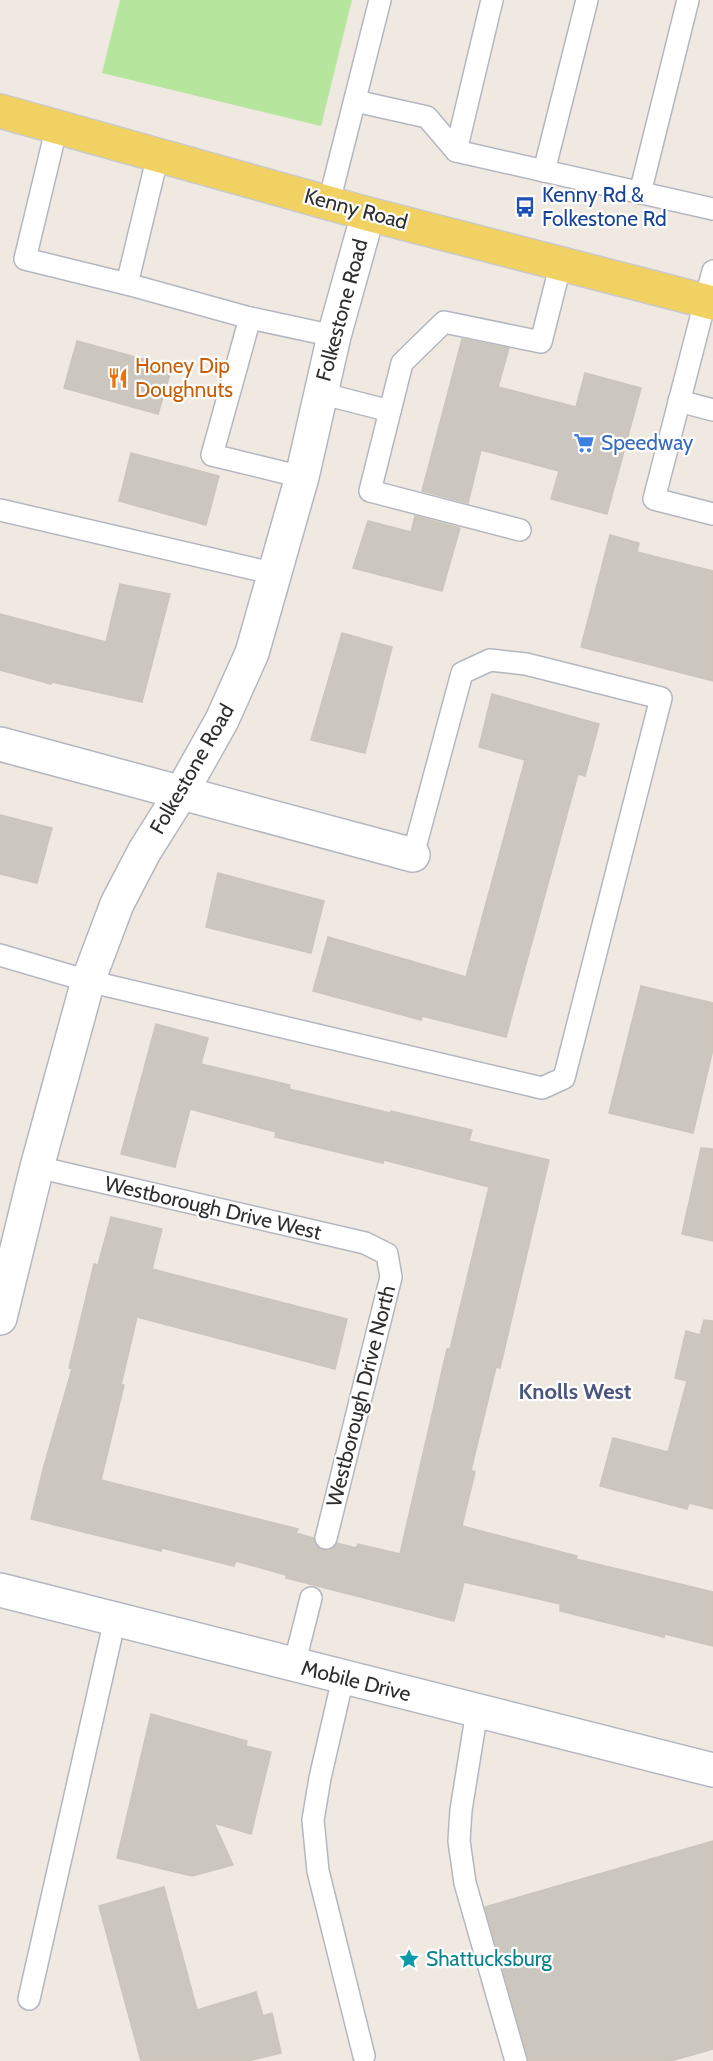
<svg xmlns="http://www.w3.org/2000/svg" width="713" height="2061" font-family="Cabin,sans-serif">
  <rect width="100%" height="100%" fill="#efe9e1"/>
  <polygon fill="#b6e59e" points="120,0 352,0 321,126 102,73"/>
  <g fill="#cbc7bf" stroke="#cbc5ba" stroke-width="1.5">
    <polygon points="462,339 509,348 498,387 576,407 585,373 641,388 607,514 551,499 559,471 481,450 468,503 422,491"/>
    <polygon points="77,341 172,367 158,414 64,388"/>
    <polygon points="131,453 219,476 206,525 119,501"/>
    <polygon points="415,516 460,528 442,591 353,568 368,521 411,532"/>
    <polygon points="610,535 639,543 637,552 713,571 713,681 581,647"/>
    <polygon points="120,584 170,594 142,702 52,682 51,684 0,670 0,614 106,642"/>
    <polygon points="342,633 392,647 365,753 311,740"/>
    <polygon points="492,694 599,724 585,776 578,774 506,1037 422,1016 421,1020 313,991 328,937 466,977 525,760 479,747"/>
    <polygon points="0,815 52,828 37,883 0,874"/>
    <polygon points="218,873 324,901 311,953 206,927"/>
    <polygon points="641,986 713,1003 713,1049 693,1133 609,1113"/>
    <polygon points="156,1024 208,1038 201,1064 290,1085 289,1089 390,1113 391,1111 472,1130 469,1141 549,1160 500,1368 496,1367 471,1470 475,1472 462,1526 577,1556 576,1559 713,1592 713,1646 665,1634 664,1637 560,1611 560,1604 464,1582 454,1621 286,1578 286,1575 236,1561 234,1566 162,1548 161,1551 31,1519 44,1466 72,1369 69,1368 94,1264 98,1265 111,1217 162,1229 152,1269 347,1319 335,1369 137,1317 121,1385 124,1385 101,1480 298,1529 296,1533 314,1538 317,1547 324,1550 330,1550 337,1543 356,1548 358,1544 400,1554 447,1349 450,1349 489,1187 384,1160 383,1163 275,1137 276,1132 190,1109 175,1167 121,1154"/>
    <polygon points="701,1148 713,1149 713,1241 682,1234"/>
    <polygon points="704,1320 713,1321 713,1509 689,1503 687,1509 600,1486 613,1438 668,1452 687,1381 675,1378 686,1331 700,1335"/>
    <polygon points="151,1714 247,1741 246,1746 271,1752 251,1834 214,1823 233,1865 192,1876 117,1858"/>
    <polygon points="713,1841 713,2049 671,2061 529,2061 485,1907"/>
    <polygon points="164,1887 197,2010 256,1992 263,2016 272,2013 281,2053 248,2061 141,2061 99,1906"/>
  </g>
  <g fill="none" stroke-linecap="round" stroke-linejoin="round">
    <g stroke="#b4b7c1" stroke-width="24">
      <g id="lane">
        <polyline points="355,101 427,117 456,151 713,209"/>
        <polyline points="57,126 25,259 127,284 158,155"/>
        <polyline points="456,151 492,0"/>
        <polyline points="544,171 587,0"/>
        <polyline points="640,193 688,0"/>
        <polyline points="329,202 380,0"/>
        <polyline points="713,271 654,499 713,514"/>
        <polyline points="127,284 250,318"/>
        <polyline points="320,393 390,411 402,363 444,322 541,342 561,263"/>
        <polyline points="679,401 713,410"/>
        <polyline points="390,411 370,491 520,530"/>
        <polyline points="302,477 212,455 250,318 334,336"/>
        <polyline points="0,510 276,574"/>
        <polyline points="0,955 88,981 542,1088 564,1078 661,698 526,664 490,660 462,673 413,855"/>
        <polyline points="37,1167 365,1243 387,1254 391,1277 326,1538"/>
        <polyline points="294,1665 311,1598"/>
        <polyline points="343,1678 320,1778 313,1820 318,1871 364,2056"/>
        <polyline points="477,1711 461,1810 459,1841 465,1883 516,2061"/>
        <polyline points="29,1999 115,1619"/>
      </g>
    </g>
    <g stroke="#b4b7c1" stroke-width="36">
      <g id="street">
        <polyline points="0,744 413,855"/>
        <polyline points="0,1318 37,1167 88,981 117,904 144,852 181,793 222,720 252,653 302,477 334,336 368,214"/>
        <polyline points="0,1590 713,1770"/>
      </g>
    </g>
    <g stroke="#c9c9c9" stroke-width="36">
      <polyline id="primary" points="0,111 368,214 713,303"/>
    </g>
    <use href="#lane" stroke="#fff" stroke-width="21"/>
    <use href="#street" stroke="#fff" stroke-width="33"/>
    <use href="#primary" stroke="#f2d163" stroke-width="33"/>
  </g>
  <defs>
    <g id="bus-bare" transform="scale(1.62)"><path d="M-5-6H5V4H4V6H2V4H-2V6H-4V4H-5ZM-3.5-4V0h7V-4ZM-3.5 1.2v1.5H-2V1.2ZM2 1.2v1.5H3.5V1.2Z" fill="#1a4fb4" stroke="#fff" stroke-width="2.5" paint-order="stroke"/></g>
    <g id="restaurant-bare" transform="scale(1.62)"><path d="M-5-6h1v4h1v-4h1v4h1v-4h1v5L-1.5 .5V6h-2V.5L-5-1ZM5-6V6H3V1.5H1.5Q1.5-4 5-6Z" fill="#e8710a" stroke="#fff" stroke-width="2.5" paint-order="stroke"/></g>
    <g id="supermarket-bare" transform="scale(1.62)"><path d="M-6-5.5h2.5l.6 2H6L4.5 2H-2.5L-4.4-4H-6ZM-1.5 3.2a1.3 1.3 0 1 0 .1 0ZM3 3.2a1.3 1.3 0 1 0 .1 0Z" fill="#3f7fe0" stroke="#fff" stroke-width="2.5" paint-order="stroke"/></g>
    <g id="sight-bare" transform="scale(1.62)"><path d="M0-6L1.8-2.2L6-1.7L2.9 1.2L3.7 5.4L0 3.3L-3.7 5.4L-2.9 1.2L-6-1.7L-1.8-2.2Z" fill="#0f9aa8" stroke="#fff" stroke-width="2.5" paint-order="stroke"/></g>
  </defs>
  <g fill-rule="evenodd">
    <use href="#bus-bare" x="525" y="207"/>
    <use href="#restaurant-bare" x="118" y="378"/>
    <use href="#supermarket-bare" x="584" y="443"/>
    <use href="#sight-bare" x="409" y="1959"/>
  </g>
  <g text-anchor="middle" stroke-width="4.5" stroke-linejoin="round" paint-order="stroke">
    <g font-size="21" fill="#164399" stroke="#fff" text-anchor="start">
      <text x="542" y="202">Kenny Rd &amp;<tspan x="542" dy="24">Folkestone Rd</tspan></text>
    </g>
    <g font-size="21" fill="#2e2e2e" stroke="#fff">
      <text transform="translate(356 209) rotate(15)" y="7">Kenny Road</text>
      <text transform="translate(342 310) rotate(-75)" y="7">Folkestone Road</text>
      <text transform="translate(192 769) rotate(-60)" y="7">Folkestone Road</text>
      <text transform="translate(213 1208) rotate(13)" y="7">Westborough Drive West</text>
      <text transform="translate(361 1396) rotate(-76)" y="7">Westborough Drive North</text>
      <text transform="translate(356 1681) rotate(14)" y="7">Mobile Drive</text>
    </g>
    <g font-size="21" fill="#c56008" stroke="#fff" text-anchor="start">
      <text x="135" y="373">Honey Dip<tspan x="135" dy="24">Doughnuts</tspan></text>
    </g>
    <g font-size="21" fill="#366cbe" stroke="#fff" text-anchor="start">
      <text x="601" y="450">Speedway</text>
    </g>
    <g font-size="21" fill="#0d838f" stroke="#fff" text-anchor="start">
      <text x="426" y="1966">Shattucksburg</text>
    </g>
    <g font-size="22" font-weight="bold" fill="#4d5680" stroke="#fff">
      <text x="575" y="1399">Knolls West</text>
    </g>
  </g>
</svg>
